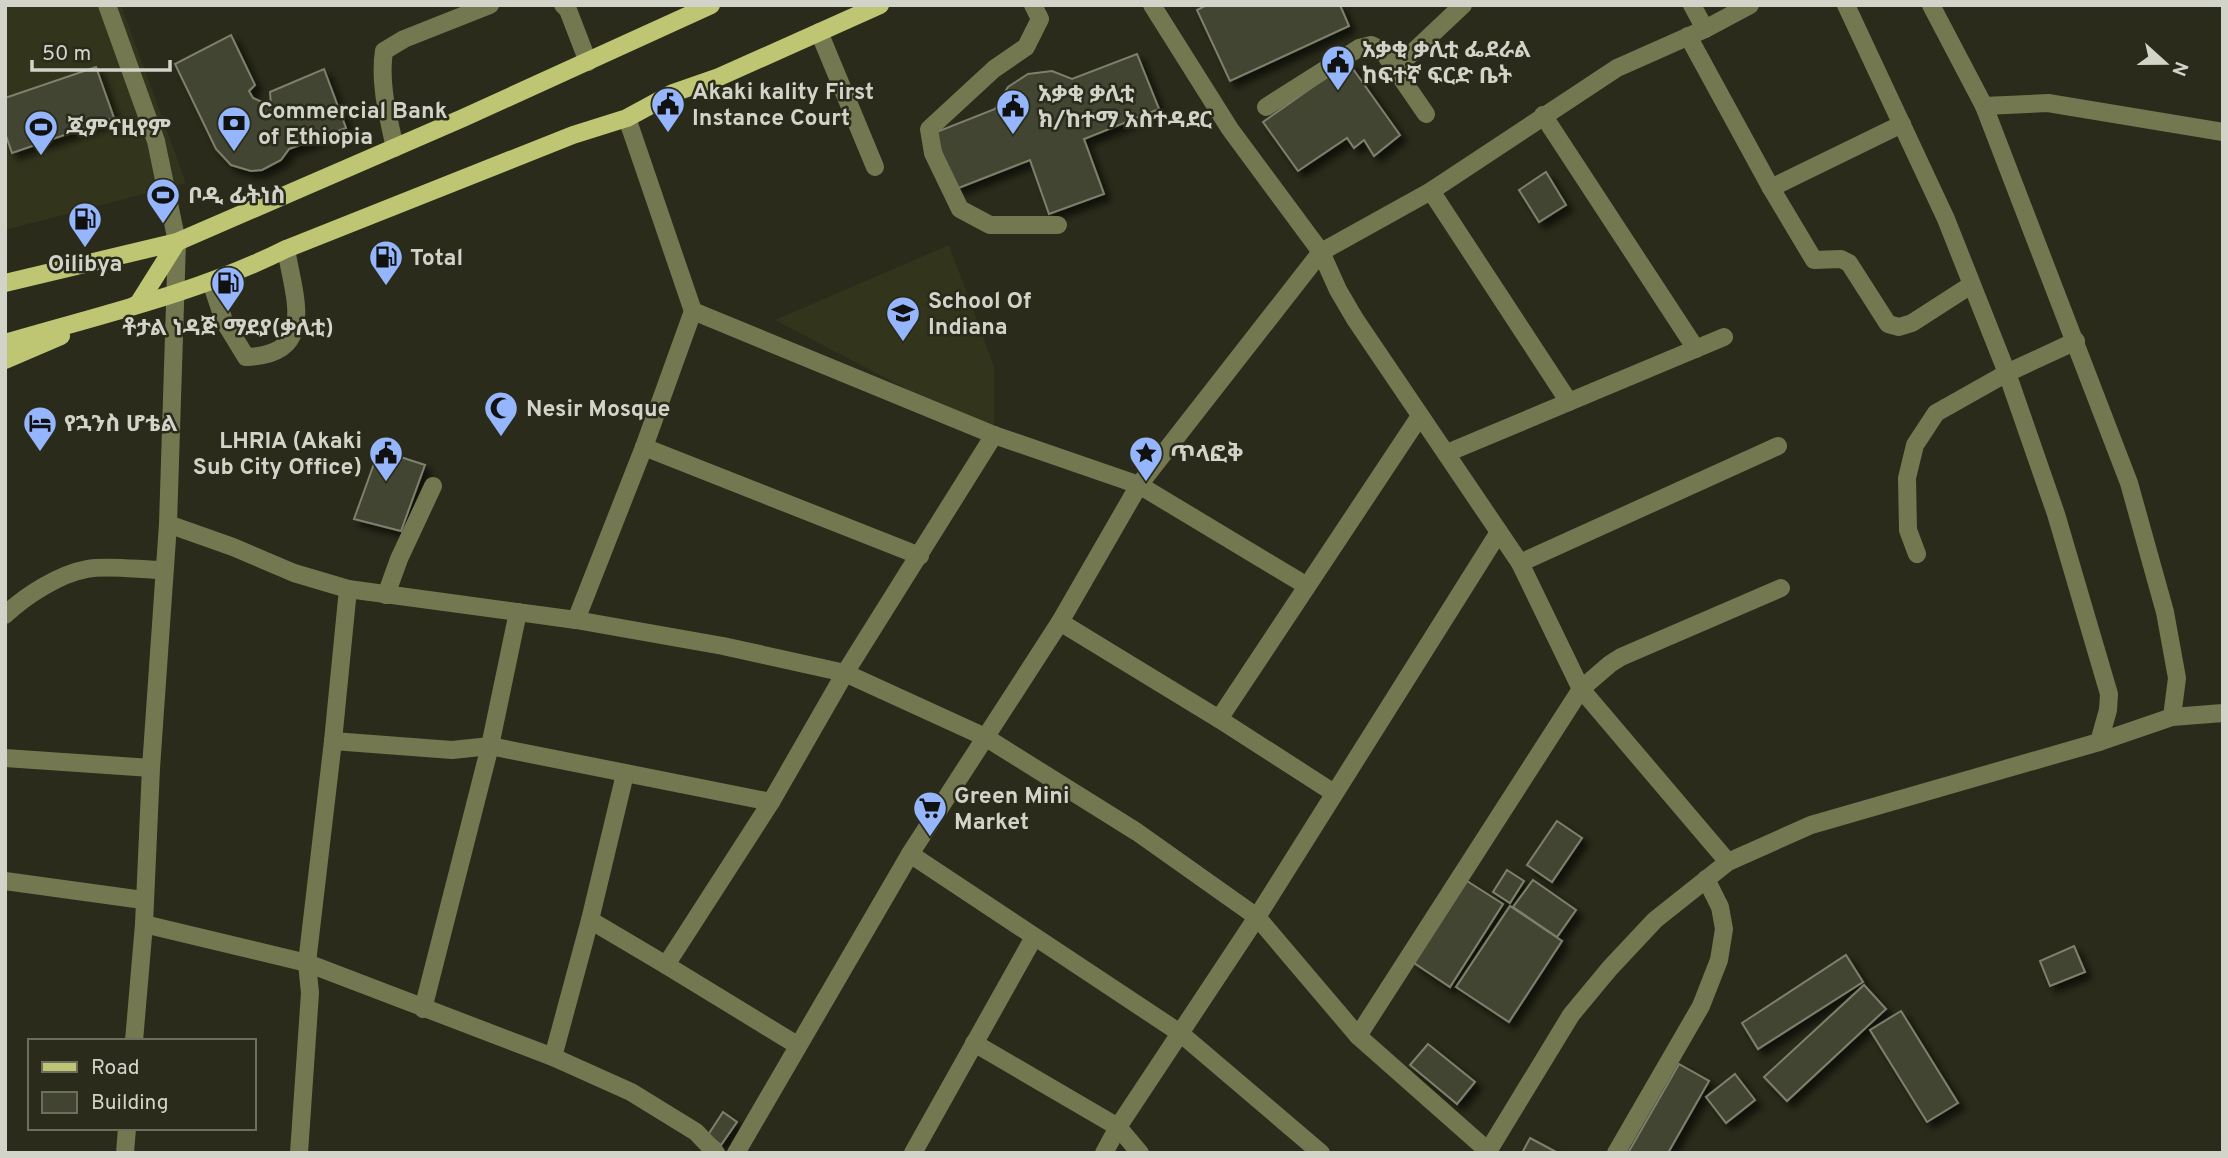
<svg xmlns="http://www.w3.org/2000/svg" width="2228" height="1158" font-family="Overpass,'Noto Sans Ethiopic',sans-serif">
  <defs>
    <filter id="shadow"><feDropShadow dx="6" dy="6" stdDeviation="3.5" flood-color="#0009"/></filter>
  </defs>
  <rect width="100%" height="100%" fill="#2a2b1a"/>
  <g fill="#32341c">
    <polygon points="5,5 121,5 186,183 5,230"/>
    <polygon points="949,245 994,366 994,435 775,320"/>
  </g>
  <g fill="#424432" stroke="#7e806c" stroke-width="2" filter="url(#shadow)">
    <polygon points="1207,5 1340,5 1349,26 1230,81 1197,10"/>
    <polygon points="231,35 255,85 249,91 253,98 271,106 270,92 324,69 346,128 289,149 281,160 262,170 251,171 231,165 216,149 175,64"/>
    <polygon points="1137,54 1159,109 1084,139 1104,194 1049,214 1030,160 956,189 934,133 995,109 1008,87 1028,74 1052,71 1072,79"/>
    <polygon points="1348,62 1400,135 1374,156 1364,140 1354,148 1347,138 1298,171 1263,122"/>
    <polygon points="96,67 114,118 12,153 5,133 5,98"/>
    <polygon points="1546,172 1566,205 1539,222 1519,190"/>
    <polygon points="379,450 425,465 401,531 354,519"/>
    <polygon points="1557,821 1582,838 1552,882 1527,865"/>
    <polygon points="1507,870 1524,881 1510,903 1493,892"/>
    <polygon points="1533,880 1576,910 1557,937 1513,907"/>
    <polygon points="1467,881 1503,904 1450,987 1414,963"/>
    <polygon points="1510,906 1562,941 1509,1022 1456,987"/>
    <polygon points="2074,946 2085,972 2050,986 2040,961"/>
    <polygon points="1846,955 1863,982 1758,1049 1742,1023"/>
    <polygon points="1864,985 1886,1009 1787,1101 1764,1077"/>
    <polygon points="1901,1011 1958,1103 1927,1122 1870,1030"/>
    <polygon points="1428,1044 1475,1082 1457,1104 1410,1065"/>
    <polygon points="1679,1064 1709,1081 1668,1153 1628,1153"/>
    <polygon points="1735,1074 1755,1100 1726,1123 1706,1097"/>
    <polygon points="723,1112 737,1122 721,1145 708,1135"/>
    <polygon points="1530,1138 1558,1153 1522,1153"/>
  </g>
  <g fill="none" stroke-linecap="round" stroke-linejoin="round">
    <g stroke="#747851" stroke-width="18">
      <polyline points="107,5 156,141 177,242 168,524 151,768 144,924 134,1041"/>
      <polyline points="563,5 568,10 588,62"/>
      <polyline points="1033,5 1040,19 1026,47 994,69 929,129 933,153 960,209 990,225 1058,225"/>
      <polyline points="1152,5 1230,129 1321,252 1431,191 1617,68 1705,29 1750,5"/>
      <polyline points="1692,5 1705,29"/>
      <polyline points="1846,5 1946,219 2007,373 2056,514 2109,694 2108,710 2099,742"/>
      <polyline points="1931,5 1984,106 2129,483 2165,612 2177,678 2172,717"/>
      <polyline points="819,32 875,167"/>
      <polyline points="1688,36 1771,188 1814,260 1841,259 1849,263 1888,324 1899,327 1912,323 1971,285"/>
      <polyline points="1395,69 1463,5"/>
      <polyline points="1984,106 2048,103 2223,132"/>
      <polyline points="1266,107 1359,48 1371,45 1382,50 1426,114"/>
      <polyline points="1543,115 1696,349"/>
      <polyline points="627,118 693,311 994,435 1139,485 1060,622 910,854 736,1153"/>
      <path d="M395 148C388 116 379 83 384 51L404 39 490 5"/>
      <polyline points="1771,188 1902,124"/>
      <polyline points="1431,191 1569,402"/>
      <path d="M211 282 224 321 246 357C318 355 294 297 286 249"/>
      <polyline points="644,447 920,556"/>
      <polyline points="1447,453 1724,337"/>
      <polyline points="168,524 233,547 294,573 348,589 576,620 723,646 845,673 985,737 1137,832 1257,917 1358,1036 1488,1151"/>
      <polyline points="1917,554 1908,530 1907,478 1915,445 1936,413 2007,373 2076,341"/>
      <polyline points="1520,563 1778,446"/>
      <polyline points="1307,586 1139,485 1321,252 1338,290 1355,319 1520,563 1581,689 1728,862"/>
      <polyline points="386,595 399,559 433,486"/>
      <path d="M5 615C25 596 59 574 87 569 107 565 142 570 164 570"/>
      <polyline points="576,620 644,447 693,311"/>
      <polyline points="1060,622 1219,719 1334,793"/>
      <polyline points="1219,719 1420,416"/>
      <polyline points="333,741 452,750 490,746 771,802"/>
      <polyline points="5,758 151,768"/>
      <polyline points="910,854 1180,1033 1321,1153"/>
      <polyline points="5,881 143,900"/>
      <polyline points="590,920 666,965"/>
      <polyline points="144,924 307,963 553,1057 631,1092 696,1132 716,1153"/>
      <polyline points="423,1009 490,746 518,612"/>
      <polyline points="1358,1036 1581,689 1610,664 1621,657 1781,588"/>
      <polyline points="974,1043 1118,1127 1104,1153"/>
      <polyline points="797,1045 666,965 771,802 845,673 994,435"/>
      <polyline points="553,1057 590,920 625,774"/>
      <polyline points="125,1153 127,1128"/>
      <polyline points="299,1153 310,993 307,963 333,741 348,589"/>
      <polyline points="913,1153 1034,937"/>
      <polyline points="1140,1153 1118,1127 1257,917 1499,532"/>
      <polyline points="1487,1153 1571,1015 1610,968 1655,920 1728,862 1811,825 2099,742 2172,717 2223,713"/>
      <polyline points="1616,1153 1701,1006 1719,960 1724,929 1720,907 1706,879"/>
    </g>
    <g stroke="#bfc673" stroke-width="18">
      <polyline points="5,283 177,242 463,118 711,5"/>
      <polyline points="135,305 138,304 177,242"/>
      <path d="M5 343C100 315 198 293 286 249L573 135 627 118 673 93 719 77 880 5"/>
      <polyline points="5,360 61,336"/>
    </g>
  </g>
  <defs>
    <g id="civic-pin" transform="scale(1.75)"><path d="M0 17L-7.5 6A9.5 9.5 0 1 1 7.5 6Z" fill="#95b6fd" stroke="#2a2b1a"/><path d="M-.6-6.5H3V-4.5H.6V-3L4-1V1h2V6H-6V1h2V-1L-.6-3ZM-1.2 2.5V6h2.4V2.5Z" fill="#111"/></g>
    <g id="bank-pin" transform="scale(1.75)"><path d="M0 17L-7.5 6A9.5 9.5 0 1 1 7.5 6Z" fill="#95b6fd" stroke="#2a2b1a"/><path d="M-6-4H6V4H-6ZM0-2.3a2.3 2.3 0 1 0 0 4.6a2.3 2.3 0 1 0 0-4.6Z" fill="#111"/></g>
    <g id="stadium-pin" transform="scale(1.75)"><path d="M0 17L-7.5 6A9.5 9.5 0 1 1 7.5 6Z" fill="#95b6fd" stroke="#2a2b1a"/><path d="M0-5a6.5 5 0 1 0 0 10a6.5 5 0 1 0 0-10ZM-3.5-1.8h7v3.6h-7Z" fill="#111"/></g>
    <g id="fuel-pin" transform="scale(1.75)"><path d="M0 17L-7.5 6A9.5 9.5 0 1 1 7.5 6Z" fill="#95b6fd" stroke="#2a2b1a"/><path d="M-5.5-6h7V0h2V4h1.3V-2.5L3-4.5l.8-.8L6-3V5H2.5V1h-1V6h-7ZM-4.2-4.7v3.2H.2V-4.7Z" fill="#111"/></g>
    <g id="school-pin" transform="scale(1.75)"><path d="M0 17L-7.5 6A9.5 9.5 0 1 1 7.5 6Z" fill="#95b6fd" stroke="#2a2b1a"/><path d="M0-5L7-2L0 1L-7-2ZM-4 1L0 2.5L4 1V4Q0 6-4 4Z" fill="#111"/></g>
    <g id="mosque-pin" transform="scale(1.75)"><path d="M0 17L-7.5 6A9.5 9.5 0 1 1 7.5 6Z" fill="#95b6fd" stroke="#2a2b1a"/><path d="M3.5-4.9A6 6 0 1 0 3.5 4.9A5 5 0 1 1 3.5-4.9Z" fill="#111"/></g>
    <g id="hotel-pin" transform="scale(1.75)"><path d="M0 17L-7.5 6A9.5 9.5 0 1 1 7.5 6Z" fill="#95b6fd" stroke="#2a2b1a"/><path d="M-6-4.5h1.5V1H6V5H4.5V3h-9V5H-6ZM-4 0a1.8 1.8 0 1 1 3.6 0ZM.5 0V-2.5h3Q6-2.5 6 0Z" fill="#111"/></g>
    <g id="sight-pin" transform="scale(1.75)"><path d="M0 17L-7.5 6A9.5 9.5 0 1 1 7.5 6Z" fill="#95b6fd" stroke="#2a2b1a"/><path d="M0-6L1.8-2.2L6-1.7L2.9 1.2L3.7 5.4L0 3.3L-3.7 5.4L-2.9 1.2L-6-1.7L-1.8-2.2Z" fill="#111"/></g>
    <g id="supermarket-pin" transform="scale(1.75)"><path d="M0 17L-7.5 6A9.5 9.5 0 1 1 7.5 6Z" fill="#95b6fd" stroke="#2a2b1a"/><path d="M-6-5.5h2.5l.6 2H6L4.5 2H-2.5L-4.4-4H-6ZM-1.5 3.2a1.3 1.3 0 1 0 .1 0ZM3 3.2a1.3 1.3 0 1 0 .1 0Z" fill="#111"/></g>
  </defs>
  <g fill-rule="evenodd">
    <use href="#civic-pin" x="1338" y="62"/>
    <use href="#civic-pin" x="668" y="104"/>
    <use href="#civic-pin" x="1013" y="106"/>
    <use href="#bank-pin" x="234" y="123"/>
    <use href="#stadium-pin" x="41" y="127"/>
    <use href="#stadium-pin" x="163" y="195"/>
    <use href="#fuel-pin" x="85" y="219"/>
    <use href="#fuel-pin" x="386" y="257"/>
    <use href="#fuel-pin" x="228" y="283"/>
    <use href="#school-pin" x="903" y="313"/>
    <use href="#mosque-pin" x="501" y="408"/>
    <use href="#hotel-pin" x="40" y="423"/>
    <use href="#civic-pin" x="386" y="453"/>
    <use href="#sight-pin" x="1146" y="453"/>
    <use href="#supermarket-pin" x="930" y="808"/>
  </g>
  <g text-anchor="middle" stroke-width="5" stroke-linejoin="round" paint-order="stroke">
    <g font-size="23" font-weight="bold" fill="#d2d3c9" stroke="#2a2b1a" text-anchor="start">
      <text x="1362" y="57">አቃቂ ቃሊቲ ፌደራል<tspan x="1362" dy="26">ከፍተኛ ፍርድ ቤት</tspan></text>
      <text x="692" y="99">Akaki kality First<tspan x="692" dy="26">Instance Court</tspan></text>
      <text x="1038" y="101">አቃቂ ቃሊቲ<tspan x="1038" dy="26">ክ/ከተማ አስተዳደር</tspan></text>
      <text x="258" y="118">Commercial Bank<tspan x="258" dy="26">of Ethiopia</tspan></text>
      <text x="66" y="135">ጂምናዚየም</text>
      <text x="188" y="203">ቦዲ ፊትነስ</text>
      <text x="410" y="265">Total</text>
      <text x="85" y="271" text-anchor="middle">Oilibya</text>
      <text x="928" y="308">School Of<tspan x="928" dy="26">Indiana</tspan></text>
      <text x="228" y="335" text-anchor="middle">ቶታል ነዳጅ ማደያ(ቃሊቲ)</text>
      <text x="526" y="416">Nesir Mosque</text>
      <text x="64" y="431">የኋንስ ሆቴል</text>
      <text x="362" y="448" text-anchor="end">LHRIA (Akaki<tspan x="362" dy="26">Sub City Office)</tspan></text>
      <text x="1170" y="461">ጥላፎቅ</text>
      <text x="954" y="803">Green Mini<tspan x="954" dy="26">Market</tspan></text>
    </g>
  </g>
  <rect width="2228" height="1158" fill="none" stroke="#d2d3c9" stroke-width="14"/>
  <rect x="28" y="1039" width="228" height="91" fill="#2a2b1a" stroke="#6d6e60" stroke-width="2"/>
  <rect x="42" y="1062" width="35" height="10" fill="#bfc673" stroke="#6d6e60" stroke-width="2"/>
  <text x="91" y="1074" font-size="21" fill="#d2d3c9">Road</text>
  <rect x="42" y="1092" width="35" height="21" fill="#424432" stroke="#6d6e60" stroke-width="2"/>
  <text x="91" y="1109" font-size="21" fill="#d2d3c9">Building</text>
  <g transform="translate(2165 63) rotate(111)" stroke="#2a2b1a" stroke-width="5" paint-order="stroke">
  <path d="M0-5L12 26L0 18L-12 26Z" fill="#d2d3c9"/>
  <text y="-10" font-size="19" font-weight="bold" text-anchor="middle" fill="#d2d3c9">N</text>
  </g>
  <path d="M32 60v10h138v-10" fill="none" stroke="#d2d3c9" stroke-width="3.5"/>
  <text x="42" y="60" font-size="21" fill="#d2d3c9" stroke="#2a2b1a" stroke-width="5" paint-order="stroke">50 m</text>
</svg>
